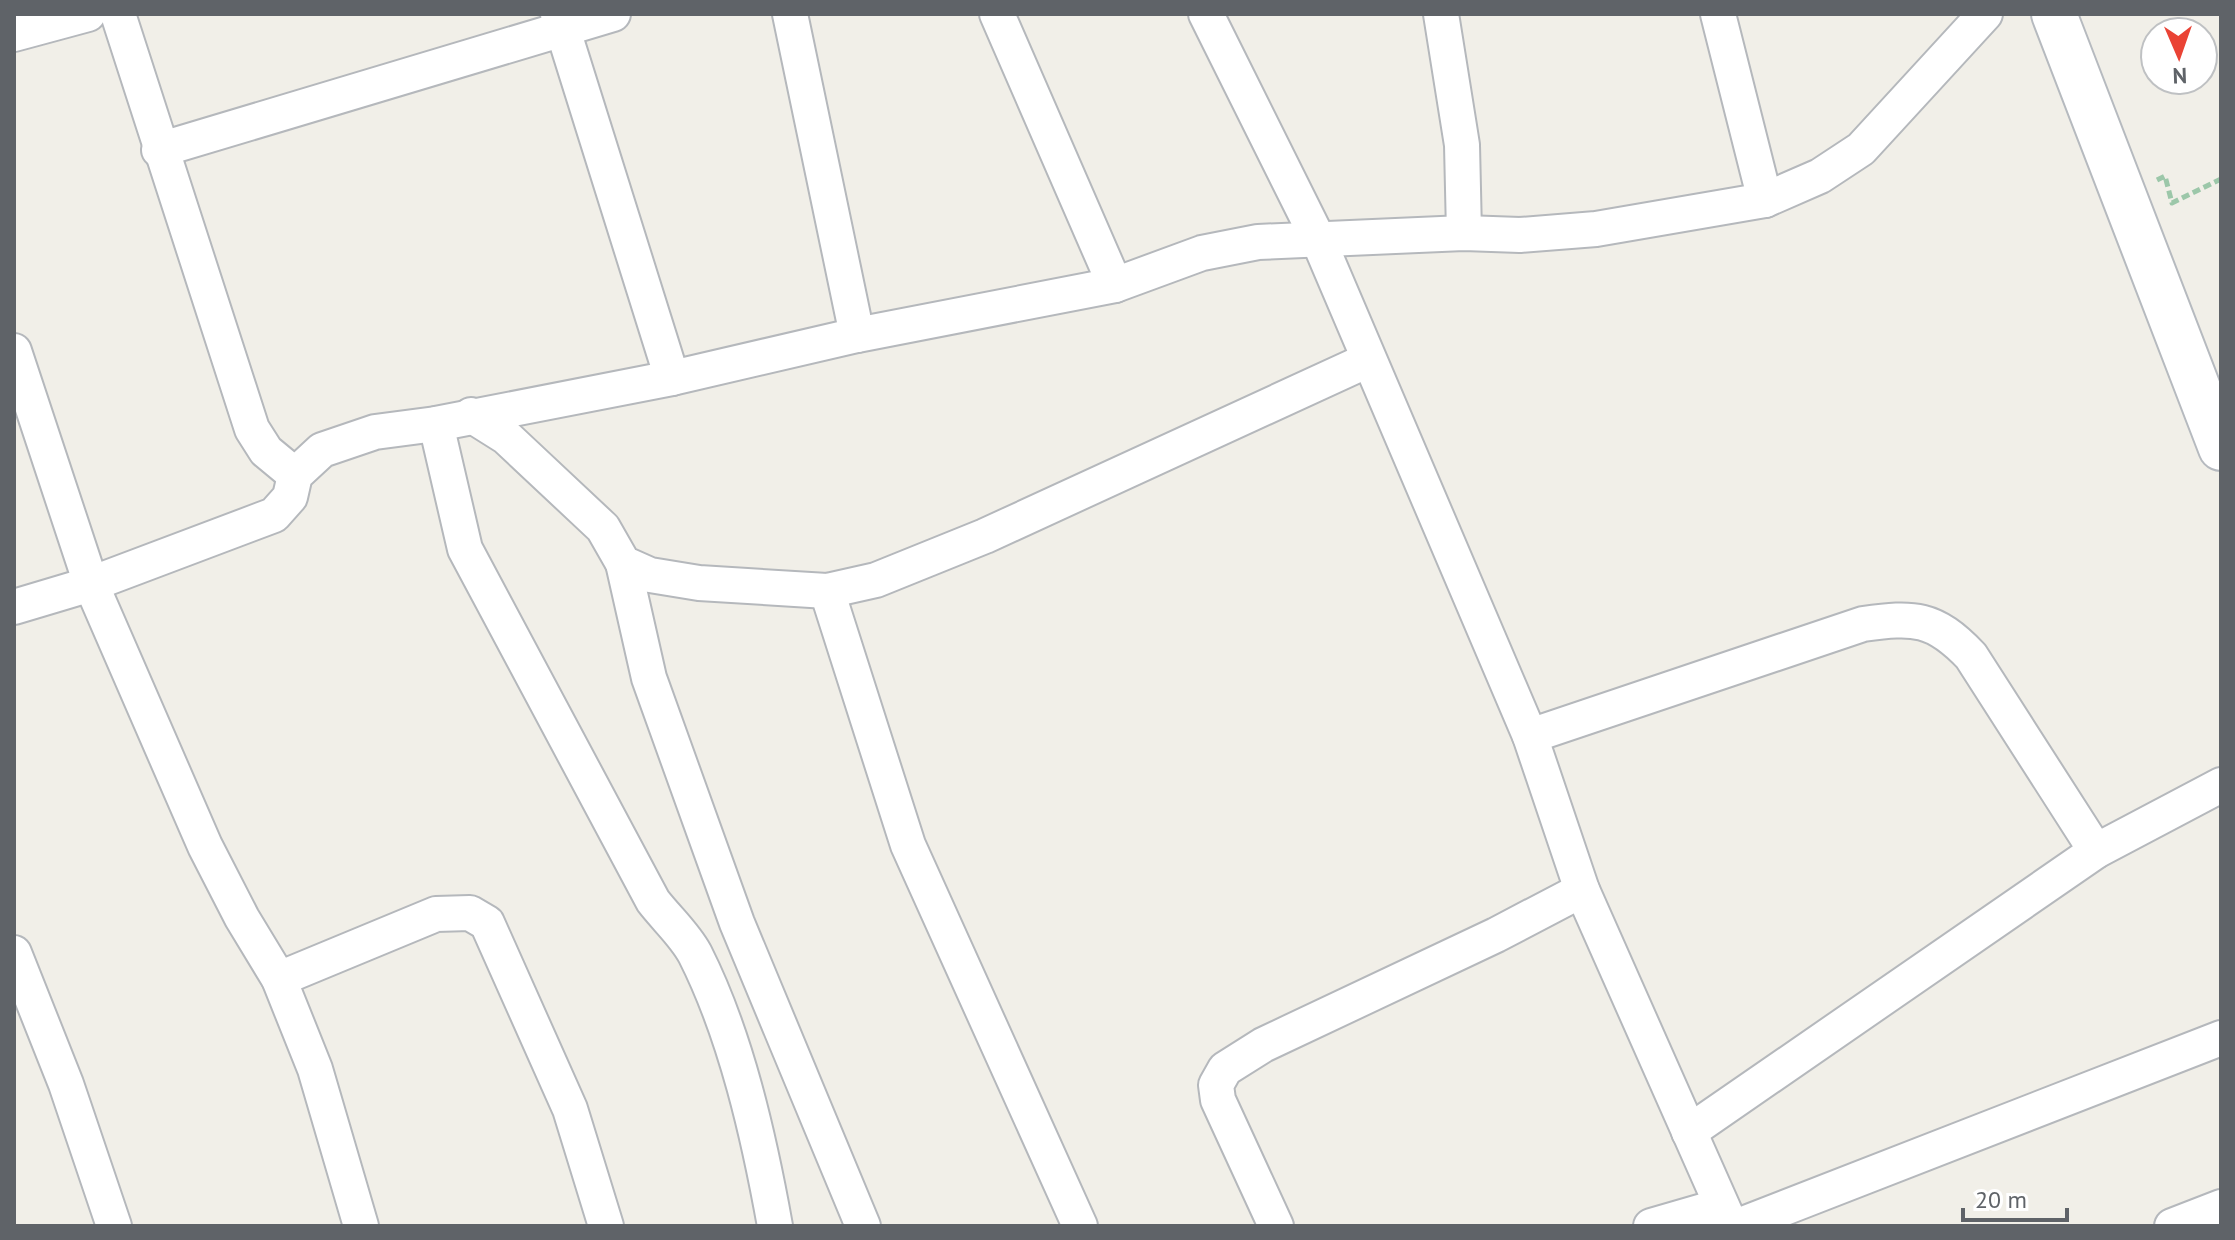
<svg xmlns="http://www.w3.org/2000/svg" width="2235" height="1240" font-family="'PT Sans',sans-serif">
  <rect width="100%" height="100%" fill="#f1efe8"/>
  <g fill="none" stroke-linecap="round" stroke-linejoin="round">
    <g stroke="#b5b8bc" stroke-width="38">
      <g id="street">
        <polyline points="118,14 252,429 266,451 295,475"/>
        <polyline points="558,14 672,378"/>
        <polyline points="790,14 857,335"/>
        <polyline points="997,14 1115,285"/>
        <polyline points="1206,14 1318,239 1530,736 1582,890 1731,1226"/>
        <polyline points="1441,14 1462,145 1464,233"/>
        <polyline points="1718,14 1765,200"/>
        <polyline points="14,34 88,14"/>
        <polyline points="159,150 613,14"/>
        <polyline points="14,351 91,584 205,846 242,918 279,979 315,1069 361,1226"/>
        <polyline points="471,415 506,437 603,528 623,563 650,575 699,583 827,591 876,580 985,536 1368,360"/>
        <path d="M436 424 465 549 653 901C666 918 685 935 695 954 736 1035 759 1137 775 1226"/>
        <polyline points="623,563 649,678 737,923 863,1226"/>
        <polyline points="827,591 908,845 1080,1226"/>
        <polyline points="14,607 91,584 274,515 290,497 295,475 322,450 375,432 436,424 672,378 857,335 1115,285 1202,253 1258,242 1464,233 1520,235 1596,229 1765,200 1820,176 1861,149 1985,14"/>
        <path d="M1530 736 1863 624C1914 617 1934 617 1971 656L2096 851"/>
        <polyline points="14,953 66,1084 114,1226"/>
        <polyline points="279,979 436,914 470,913 487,923 570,1109 606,1226"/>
        <polyline points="1689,1132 2096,851 2221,785"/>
        <polyline points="1276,1226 1218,1100 1216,1085 1225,1069 1263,1045 1496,935 1582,890"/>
        <polyline points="1651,1226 1720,1206"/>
        <polyline points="1738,1226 2221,1038"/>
        <polyline points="2172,1226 2221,1207"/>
      </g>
    </g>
    <g stroke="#b6babf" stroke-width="48">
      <polyline id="secondary" points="2054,14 2221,448"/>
    </g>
    <polyline stroke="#9cc7a9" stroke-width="5" stroke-dasharray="8 4" stroke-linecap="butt" points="2157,180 2165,176 2172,203 2221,179"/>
    <use href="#street" stroke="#fff" stroke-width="34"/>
    <use href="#secondary" stroke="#fff" stroke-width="44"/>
  </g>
  <rect width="2235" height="1240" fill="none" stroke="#5f6368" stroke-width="32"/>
  <g transform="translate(2179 56) rotate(178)"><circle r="38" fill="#ffffff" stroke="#bfc1c3" stroke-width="2"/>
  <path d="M0-6L14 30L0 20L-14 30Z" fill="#ea4335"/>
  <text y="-12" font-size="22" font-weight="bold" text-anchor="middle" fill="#5f6368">N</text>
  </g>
  <path d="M1963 1208v12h104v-12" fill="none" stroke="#5f6368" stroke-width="4"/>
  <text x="1975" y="1208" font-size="24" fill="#5f6368" stroke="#ffffff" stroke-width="6" paint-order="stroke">20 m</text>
</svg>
